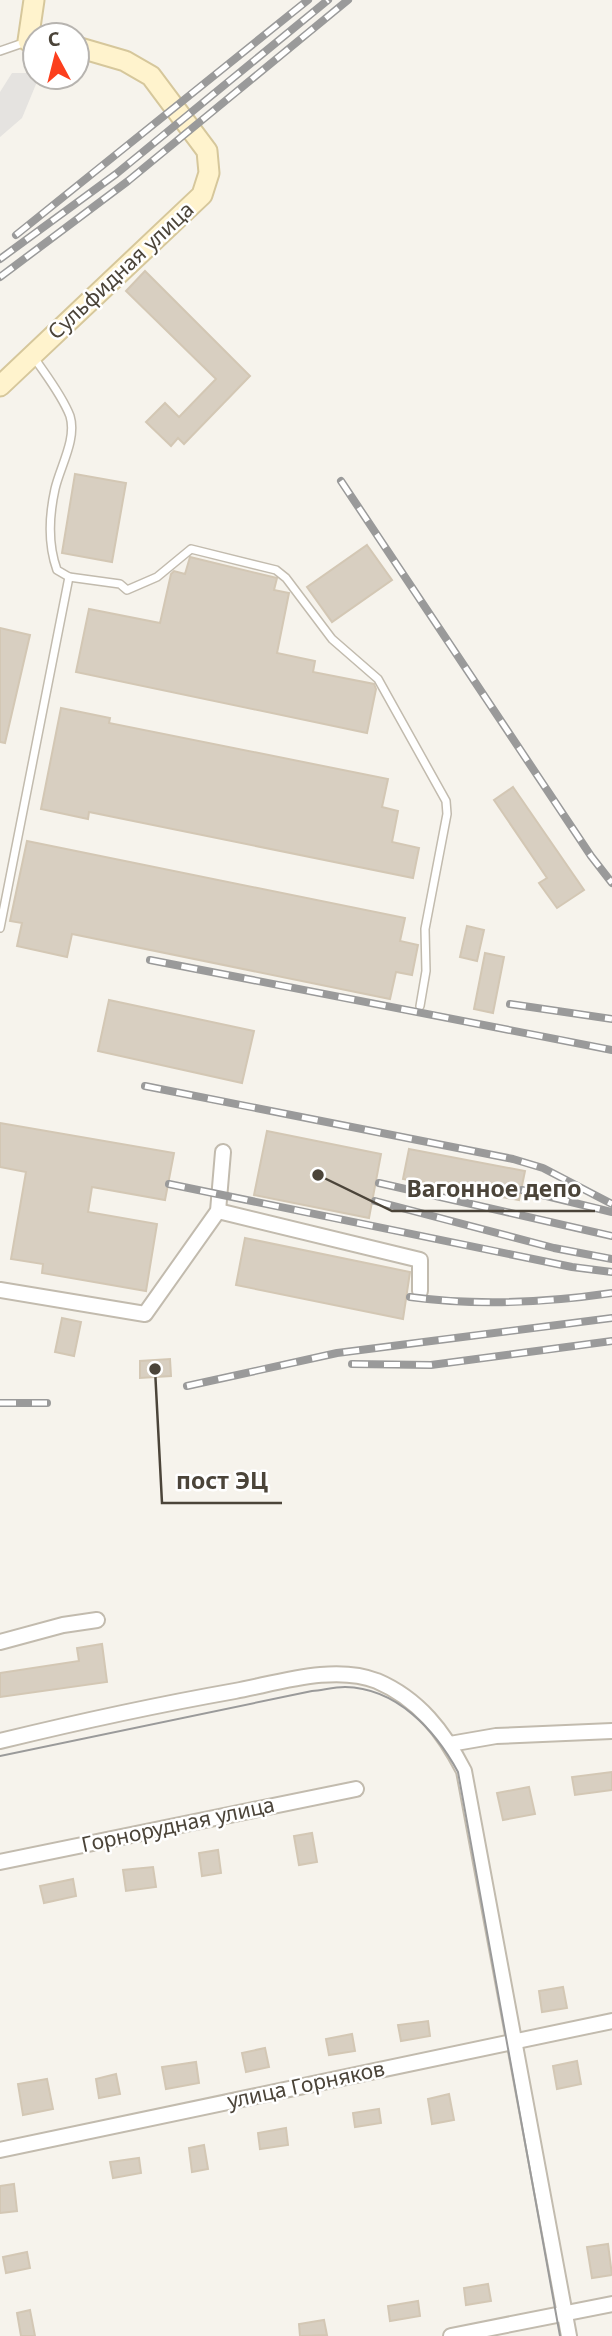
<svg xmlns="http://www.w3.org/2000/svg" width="612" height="2336" font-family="'Noto Sans',sans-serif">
  <rect width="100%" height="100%" fill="#f6f3ec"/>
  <polygon fill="#e5e3e0" points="12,73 35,73 35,77 39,77 22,118 0,137 0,92"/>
  <g fill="#d8cfc1" stroke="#d3c7b4" stroke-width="2">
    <polygon points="145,271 250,376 184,444 178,438 171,446 146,422 165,403 179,417 216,379 126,291"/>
    <polygon points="75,474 126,483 112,562 62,553"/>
    <polygon points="367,545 392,580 332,622 307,587"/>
    <polygon points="190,557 277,578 274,590 289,593 277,653 315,661 313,672 374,684 376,689 367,733 76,672 89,609 160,623 171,574 174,571 185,574"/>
    <polygon points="0,628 30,635 5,743 0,742"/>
    <polygon points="61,708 110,718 109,723 388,779 382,807 398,811 392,842 419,848 413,878 89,812 88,819 41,809"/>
    <polygon points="513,787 584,890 557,908 539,883 547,878 494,800"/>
    <polygon points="27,841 405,918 400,941 418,945 412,975 396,972 390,999 72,934 67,957 17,946 22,923 10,921"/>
    <polygon points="467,926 484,930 477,961 460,957"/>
    <polygon points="485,953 504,957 493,1013 474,1009"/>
    <polygon points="109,1000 254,1031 242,1083 98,1051"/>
    <polygon points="0,1123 174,1153 165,1200 92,1187 88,1212 157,1224 146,1291 42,1273 43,1264 11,1259 26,1172 0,1167"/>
    <polygon points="267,1131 381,1154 369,1218 254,1195"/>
    <polygon points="409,1149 525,1171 519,1200 403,1179"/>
    <polygon points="245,1238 410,1272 403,1319 236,1285"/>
    <polygon points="62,1318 81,1322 74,1356 55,1352"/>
    <polygon points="170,1359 171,1376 140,1378 140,1361"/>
    <polygon points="102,1644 107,1682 0,1697 0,1673 79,1661 77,1648"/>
    <polygon points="612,1772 612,1790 575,1795 572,1777"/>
    <polygon points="529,1787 535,1814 503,1820 497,1793"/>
    <polygon points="312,1833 317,1862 299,1865 294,1836"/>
    <polygon points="218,1850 221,1873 202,1876 199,1853"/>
    <polygon points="153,1867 156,1887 126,1891 123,1870"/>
    <polygon points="73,1879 76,1896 44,1903 40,1886"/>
    <polygon points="563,1987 567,2008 542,2012 539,1991"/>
    <polygon points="428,2021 430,2036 401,2041 398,2025"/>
    <polygon points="352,2034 355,2051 329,2055 326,2039"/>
    <polygon points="265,2048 269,2067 246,2072 242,2053"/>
    <polygon points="577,2061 581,2084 557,2089 553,2066"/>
    <polygon points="196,2062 199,2083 166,2089 162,2067"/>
    <polygon points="116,2074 120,2094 99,2098 96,2079"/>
    <polygon points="47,2079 53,2109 23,2115 18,2084"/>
    <polygon points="449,2094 454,2120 432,2124 428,2099"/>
    <polygon points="379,2109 381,2123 355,2127 353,2113"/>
    <polygon points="286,2128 288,2145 260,2149 258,2133"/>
    <polygon points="204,2145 208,2169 192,2172 189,2148"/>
    <polygon points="139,2158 141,2173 113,2178 110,2162"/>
    <polygon points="14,2184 17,2211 0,2213 0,2186"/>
    <polygon points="608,2244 612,2275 592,2278 587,2247"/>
    <polygon points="27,2252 30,2268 6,2273 3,2257"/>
    <polygon points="488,2284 491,2301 466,2305 464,2288"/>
    <polygon points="418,2301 420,2316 390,2321 388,2306"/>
    <polygon points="30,2310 35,2336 21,2336 17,2313"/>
    <polygon points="324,2320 327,2335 300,2336 299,2324"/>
  </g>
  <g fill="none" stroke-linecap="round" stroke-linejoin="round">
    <g stroke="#c2bbae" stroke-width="10">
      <g id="lane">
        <polyline points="0,51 26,42"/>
        <polyline points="69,577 120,584 127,590 157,577 191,549 276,570 286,578 332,639 378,679 446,801 447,814 425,929 426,971 420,1006"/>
        <path d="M0 928 69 577 57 570C48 545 49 516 55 489 60 467 77 439 70 416 62 395 45 374 33 356"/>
      </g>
    </g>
    <g stroke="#c2bbae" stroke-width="18">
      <g id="street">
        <polyline points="218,1211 420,1260 420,1291"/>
        <polyline points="0,1290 145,1314 218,1211 223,1152"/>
        <polyline points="0,1642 63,1625 97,1620"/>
        <path d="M0 1741C78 1722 156 1705 235 1691 278 1683 334 1664 377 1681 419 1699 444 1732 464 1771L569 2336"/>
        <polyline points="450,1744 496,1736 612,1731"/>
        <polyline points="0,1862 356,1789"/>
        <polyline points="0,2150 612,2021"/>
        <polyline points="451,2336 612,2304"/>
      </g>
    </g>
    <g stroke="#d6c79b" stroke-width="23">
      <g id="secondary">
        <polyline points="34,0 28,41 35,42"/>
        <polyline points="0,386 202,195 209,173 207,151 151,76 125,61 77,47"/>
      </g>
    </g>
    <use href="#lane" stroke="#fff" stroke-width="7"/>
    <use href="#street" stroke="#fff" stroke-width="14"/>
    <use href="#secondary" stroke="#fff3cd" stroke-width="19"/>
    <path stroke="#9a9a9a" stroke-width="2" d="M0 1756 312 1691C323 1690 334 1687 345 1687 397 1688 435 1730 458 1772L560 2336"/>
    <g stroke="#9a9a9a" stroke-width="8">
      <g id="rail">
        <polyline points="16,235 308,0"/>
        <polyline points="0,259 116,174 328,0"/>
        <polyline points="0,277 128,181 348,0"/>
        <polyline points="341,481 591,856 612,883"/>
        <polyline points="150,960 612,1050"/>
        <polyline points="510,1004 612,1019"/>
        <polyline points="145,1086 513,1159 543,1168 612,1204"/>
        <polyline points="379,1183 612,1236"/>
        <polyline points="169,1184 572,1267 612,1272"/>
        <polyline points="522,1190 612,1212"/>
        <polyline points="375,1201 554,1248 612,1259"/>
        <path d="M410 1297C478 1306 544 1303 612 1293"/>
        <polyline points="352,1364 431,1365 612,1341"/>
        <polyline points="187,1386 337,1353 612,1318"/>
        <polyline points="0,1403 47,1403"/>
      </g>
    </g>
    <use href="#rail" stroke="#fff" stroke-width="5" stroke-dasharray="16" stroke-linecap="butt"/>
  </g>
  <g text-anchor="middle" stroke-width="5" stroke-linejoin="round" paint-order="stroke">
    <g font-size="21" fill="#4b4439" stroke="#fff">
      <text transform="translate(121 271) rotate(-43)" y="7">Сульфидная улица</text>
      <text transform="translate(178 1825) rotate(-12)" y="7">Горнорудная улица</text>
      <text transform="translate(306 2085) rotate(-12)" y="7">улица Горняков</text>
    </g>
  </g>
  <path fill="none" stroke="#4b4439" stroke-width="2.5" d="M318 1175L392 1211H595M155 1369L162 1503H282"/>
  <g fill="#4b4439" stroke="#fff" stroke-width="2.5">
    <circle cx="318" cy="1175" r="7"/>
    <circle cx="155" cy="1369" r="7"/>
  </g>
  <g font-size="23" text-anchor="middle" font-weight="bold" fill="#4b4439" stroke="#fff" stroke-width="5" stroke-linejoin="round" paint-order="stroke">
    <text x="494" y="1197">Вагонное депо</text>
    <text x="222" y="1489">пост ЭЦ</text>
  </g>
  <g transform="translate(56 56) rotate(353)"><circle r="33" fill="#ffffff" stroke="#b7b4b0" stroke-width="2"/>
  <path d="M0-5L12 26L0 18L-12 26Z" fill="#fc3f1d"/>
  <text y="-10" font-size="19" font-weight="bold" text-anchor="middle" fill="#4b4439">С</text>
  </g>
</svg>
